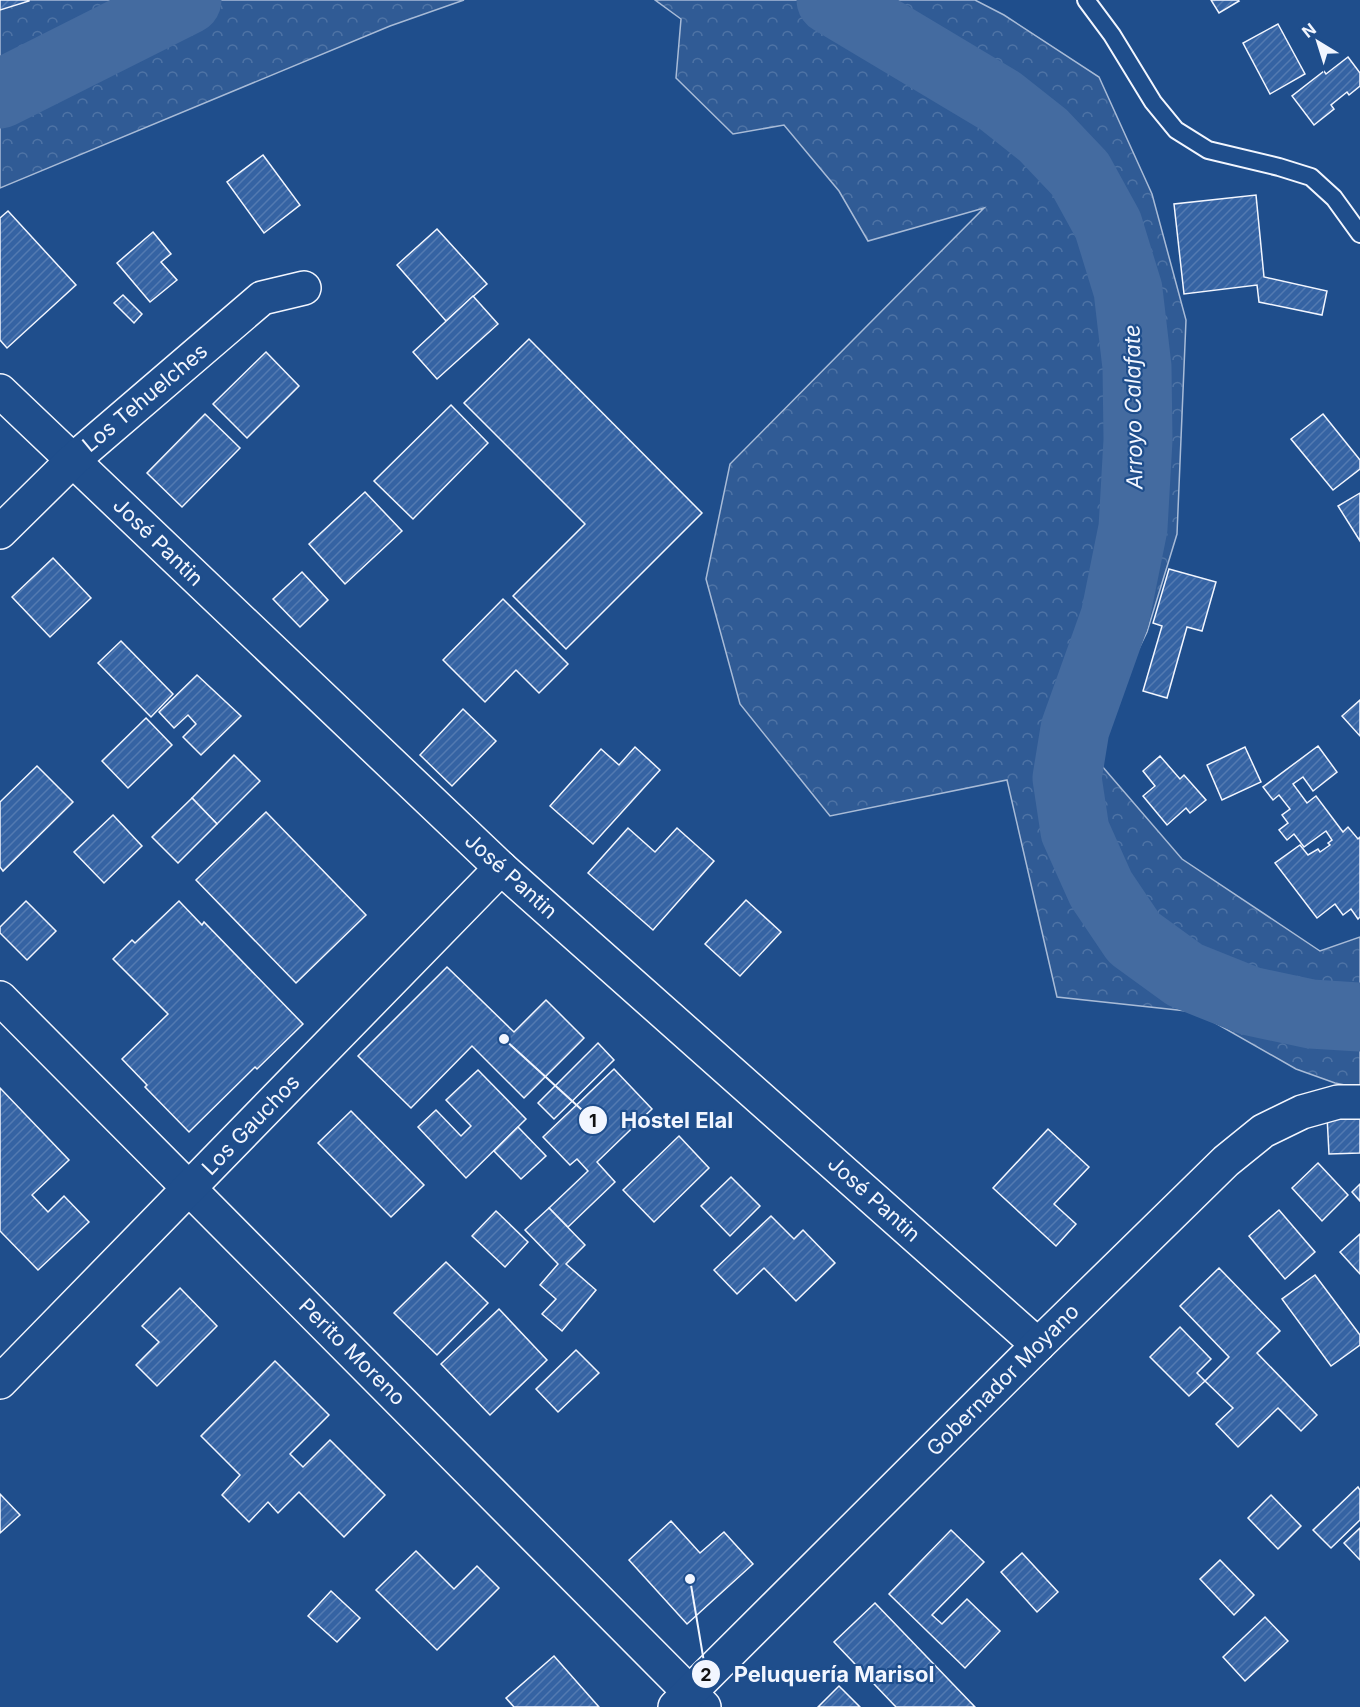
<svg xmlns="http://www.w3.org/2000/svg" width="1360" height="1707" font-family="Inter,sans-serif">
  <defs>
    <pattern id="forest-crowns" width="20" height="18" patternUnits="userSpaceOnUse" patternTransform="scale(1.5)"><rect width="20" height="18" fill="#305b95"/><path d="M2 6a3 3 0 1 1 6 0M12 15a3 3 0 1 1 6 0" fill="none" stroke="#4e73a5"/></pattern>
    <pattern id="building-hatch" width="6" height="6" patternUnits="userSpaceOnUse" patternTransform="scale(1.5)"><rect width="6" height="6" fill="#3563a3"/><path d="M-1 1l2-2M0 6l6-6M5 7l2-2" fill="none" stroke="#537ab1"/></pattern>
  </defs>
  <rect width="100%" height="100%" fill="#1f4e8c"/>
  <g fill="url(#forest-crowns)" stroke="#a8bbd7" stroke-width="1.5">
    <polygon points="0,0 464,0 390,26 0,188"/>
    <polygon points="655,0 975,0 1004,15 1099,77 1152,194 1186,320 1177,534 1147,632 1089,751 1182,859 1320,951 1360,937 1360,1088 1335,1083 1296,1069 1196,1012 1057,997 1007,780 830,816 740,704 706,579 730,464 984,208 868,241 839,191 784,125 733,134 676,78 681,19"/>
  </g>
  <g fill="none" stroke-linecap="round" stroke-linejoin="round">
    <g stroke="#446ba0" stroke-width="69">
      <polyline points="831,0 1000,101 1043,135 1080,174 1108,225 1128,290 1137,367 1138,440 1133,528 1115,617 1075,729 1067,778 1075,831 1101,889 1134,938 1185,975 1250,1001 1311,1014 1360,1017"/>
      <polyline points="0,94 187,0"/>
    </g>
  </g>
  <g fill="url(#building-hatch)" stroke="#f2f6ff" stroke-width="1.5">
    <polygon points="0,0 29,0 29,1 0,10"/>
    <polygon points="1211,0 1238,0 1239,1 1219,13"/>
    <polygon points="1278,24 1305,74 1270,94 1243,43"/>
    <polygon points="1348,57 1360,73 1360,86 1349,95 1347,92 1331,105 1334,109 1314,125 1292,96 1324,71 1326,74"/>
    <polygon points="263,155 300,205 264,233 227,182"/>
    <polygon points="1256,195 1264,277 1327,291 1322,315 1259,302 1257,285 1184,294 1174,204"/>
    <polygon points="8,211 76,285 7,348 0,340 0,218"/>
    <polygon points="437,229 487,284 446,321 397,265"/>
    <polygon points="153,232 171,254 161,262 177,280 150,302 117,263"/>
    <polygon points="123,295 142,314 134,323 114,303"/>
    <polygon points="473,296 498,324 437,379 413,352"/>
    <polygon points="529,339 702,513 566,649 513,596 585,524 464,403"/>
    <polygon points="266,352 299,386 247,438 213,404"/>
    <polygon points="451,405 488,443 413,519 374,481"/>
    <polygon points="205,414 240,448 182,507 147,473"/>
    <polygon points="1323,414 1360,460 1360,469 1333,490 1291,439"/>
    <polygon points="365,492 402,531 345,584 309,544"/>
    <polygon points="1360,493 1360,541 1338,506"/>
    <polygon points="53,558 91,598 50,637 12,597"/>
    <polygon points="1169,569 1216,582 1202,631 1187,627 1167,698 1143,691 1162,626 1153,623"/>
    <polygon points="302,572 328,600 300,627 273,599"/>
    <polygon points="503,599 568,664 539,693 516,670 485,702 443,660"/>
    <polygon points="121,641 173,694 151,717 98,663"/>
    <polygon points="197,675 241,716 201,755 183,737 196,724 188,715 174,728 159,712"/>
    <polygon points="1360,700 1360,736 1342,716"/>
    <polygon points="463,709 496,741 452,786 420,755"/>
    <polygon points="146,718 172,745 128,788 102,761"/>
    <polygon points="1318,746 1337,772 1313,791 1303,777 1293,784 1307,803 1316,796 1343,832 1348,827 1358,839 1360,837 1360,917 1358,919 1351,909 1343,915 1335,904 1317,918 1275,863 1300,845 1308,855 1318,849 1320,852 1330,845 1328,843 1332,840 1326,831 1304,847 1294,834 1287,840 1279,830 1288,823 1282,815 1290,809 1279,795 1273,800 1263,787"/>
    <polygon points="635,747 660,770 593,844 550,806 601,749 619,765"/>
    <polygon points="1245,747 1261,782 1222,800 1207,765"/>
    <polygon points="234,755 260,781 217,824 192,798"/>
    <polygon points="1160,756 1180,779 1184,775 1206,800 1190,813 1186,808 1167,825 1143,796 1155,786 1143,771"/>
    <polygon points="37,766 73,802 3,871 0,867 0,802"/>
    <polygon points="192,798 217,824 178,863 152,837"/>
    <polygon points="266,812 366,915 296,983 196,880"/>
    <polygon points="113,815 142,846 104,883 74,852"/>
    <polygon points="628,828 655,852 677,828 714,861 653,930 588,873"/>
    <polygon points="746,900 781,932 740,976 705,944"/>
    <polygon points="26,901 56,931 27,960 0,933 0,927"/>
    <polygon points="179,901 202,925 204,922 303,1024 257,1069 255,1067 189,1132 145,1087 147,1085 122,1059 168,1014 113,959 132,940 135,943"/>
    <polygon points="447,967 514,1032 546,1000 584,1038 524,1098 472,1046 411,1108 358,1056"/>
    <polygon points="598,1043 614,1060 554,1119 538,1103"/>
    <polygon points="614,1069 652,1109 597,1162 615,1182 568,1227 549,1208 588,1171 577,1159 570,1165 543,1137"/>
    <polygon points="478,1070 526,1119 466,1178 418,1127 436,1110 461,1136 471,1126 446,1100"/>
    <polygon points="0,1088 69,1160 32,1195 48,1212 64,1196 89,1222 38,1270 0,1231"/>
    <polygon points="351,1111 424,1185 391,1217 318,1143"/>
    <polygon points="1360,1114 1360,1153 1329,1154 1327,1116"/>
    <polygon points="518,1127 546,1156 521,1179 494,1151"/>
    <polygon points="1048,1129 1089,1167 1054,1204 1076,1224 1056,1246 993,1188"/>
    <polygon points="679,1136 709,1168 654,1222 623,1190"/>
    <polygon points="1318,1163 1348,1195 1322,1221 1292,1188"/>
    <polygon points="731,1177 760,1206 730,1236 701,1206"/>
    <polygon points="1360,1184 1360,1201 1352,1192"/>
    <polygon points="549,1208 585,1245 566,1264 596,1290 562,1331 542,1314 556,1299 540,1285 558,1264 525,1230"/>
    <polygon points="1279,1210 1315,1252 1285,1279 1249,1236"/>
    <polygon points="496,1211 528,1242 505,1267 472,1236"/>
    <polygon points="771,1216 794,1239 803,1230 835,1263 796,1301 764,1268 737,1294 714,1270"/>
    <polygon points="1360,1234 1360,1274 1340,1252"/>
    <polygon points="446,1262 488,1303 437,1355 394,1313"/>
    <polygon points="1219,1268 1280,1331 1257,1353 1317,1415 1301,1431 1278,1408 1238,1447 1216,1424 1233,1408 1205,1381 1229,1357 1180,1306"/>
    <polygon points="1315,1275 1360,1335 1360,1345 1331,1366 1282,1299"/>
    <polygon points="180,1288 217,1326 157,1386 136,1365 159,1342 142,1326"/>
    <polygon points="499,1309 547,1360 490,1415 441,1364"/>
    <polygon points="1180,1327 1211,1359 1197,1373 1205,1381 1189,1396 1150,1357"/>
    <polygon points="576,1350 599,1373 558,1412 536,1389"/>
    <polygon points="275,1361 329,1415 290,1454 303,1467 330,1440 385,1495 344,1537 299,1492 278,1513 268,1502 249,1522 222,1495 240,1475 201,1436"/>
    <polygon points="1358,1487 1360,1490 1360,1520 1331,1548 1313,1530"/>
    <polygon points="0,1494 20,1515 0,1533"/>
    <polygon points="1271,1495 1301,1526 1278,1549 1248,1518"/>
    <polygon points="671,1521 700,1553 724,1532 753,1564 687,1624 629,1560"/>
    <polygon points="1360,1528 1360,1560 1344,1543"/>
    <polygon points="951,1530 984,1562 932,1615 942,1624 967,1599 1000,1631 965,1668 889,1594"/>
    <polygon points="416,1551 454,1589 477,1566 499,1588 437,1650 376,1590"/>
    <polygon points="1022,1553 1058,1592 1037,1612 1001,1572"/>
    <polygon points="1220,1560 1254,1595 1234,1615 1200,1579"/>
    <polygon points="331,1591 360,1618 337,1642 308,1616"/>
    <polygon points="875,1603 975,1707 896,1707 834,1642"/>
    <polygon points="1265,1617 1288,1641 1245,1681 1223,1657"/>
    <polygon points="554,1656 599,1707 514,1707 506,1698"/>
    <polygon points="839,1686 860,1707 818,1707"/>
  </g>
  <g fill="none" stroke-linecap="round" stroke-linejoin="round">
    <g stroke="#f2f6ff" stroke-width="20">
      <polyline id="service" points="1086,0 1112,35 1153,102 1176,130 1208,150 1279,167 1311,177 1334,198 1360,234"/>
    </g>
    <g stroke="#f2f6ff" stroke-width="36">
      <g id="minor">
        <polyline points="0,391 501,868 1038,1345"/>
        <polyline points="0,532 72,461 262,298 304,288"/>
        <polyline points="0,998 704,1707"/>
        <polyline points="0,1382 501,868"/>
        <polyline points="675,1707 1038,1345 1226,1161 1263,1131 1302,1112 1338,1102 1360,1102"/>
      </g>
    </g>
    <use href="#service" stroke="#1f4e8c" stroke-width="16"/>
    <use href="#minor" stroke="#1f4e8c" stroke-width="33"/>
  </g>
  <g text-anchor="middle" stroke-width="4.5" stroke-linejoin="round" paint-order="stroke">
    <g font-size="21" fill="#f2f6ff" stroke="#1f4e8c">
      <text transform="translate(145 398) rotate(-40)" y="7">Los Tehuelches</text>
      <text transform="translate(158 542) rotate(44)" y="7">José Pantin</text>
      <text transform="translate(511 876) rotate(42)" y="7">José Pantin</text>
      <text transform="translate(251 1125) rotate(-46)" y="7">Los Gauchos</text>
      <text transform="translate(874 1199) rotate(42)" y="7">José Pantin</text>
      <text transform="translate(352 1352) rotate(45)" y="7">Perito Moreno</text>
      <text transform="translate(1003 1380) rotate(-45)" y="7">Gobernador Moyano</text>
    </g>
    <g font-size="22" font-style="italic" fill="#f2f6ff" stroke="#1f4e8c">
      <text transform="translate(1133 407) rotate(-91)" y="8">Arroyo Calafate</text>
    </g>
  </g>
  <path fill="none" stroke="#f2f6ff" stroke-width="2" d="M504 1039L593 1120M690 1579L706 1674"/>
  <g fill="#f2f6ff" stroke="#1f4e8c" stroke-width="2">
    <circle cx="504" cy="1039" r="6"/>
    <circle cx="690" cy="1579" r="6"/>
    <circle cx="593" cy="1120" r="15"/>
    <circle cx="706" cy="1674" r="15"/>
  </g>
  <g font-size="18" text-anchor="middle" font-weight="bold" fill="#111">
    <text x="593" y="1127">1</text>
    <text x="706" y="1681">2</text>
  </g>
  <g font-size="22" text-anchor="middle" font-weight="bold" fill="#f2f6ff" stroke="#1f4e8c" stroke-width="4.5" stroke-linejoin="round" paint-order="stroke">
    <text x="677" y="1128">Hostel Elal</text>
    <text x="834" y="1682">Peluquería Marisol</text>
  </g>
  <g transform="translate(1318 42) rotate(322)" stroke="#1f4e8c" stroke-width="4.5" paint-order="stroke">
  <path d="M0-4.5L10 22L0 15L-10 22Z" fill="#f2f6ff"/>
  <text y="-9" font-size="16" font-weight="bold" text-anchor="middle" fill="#f2f6ff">N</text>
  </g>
</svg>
